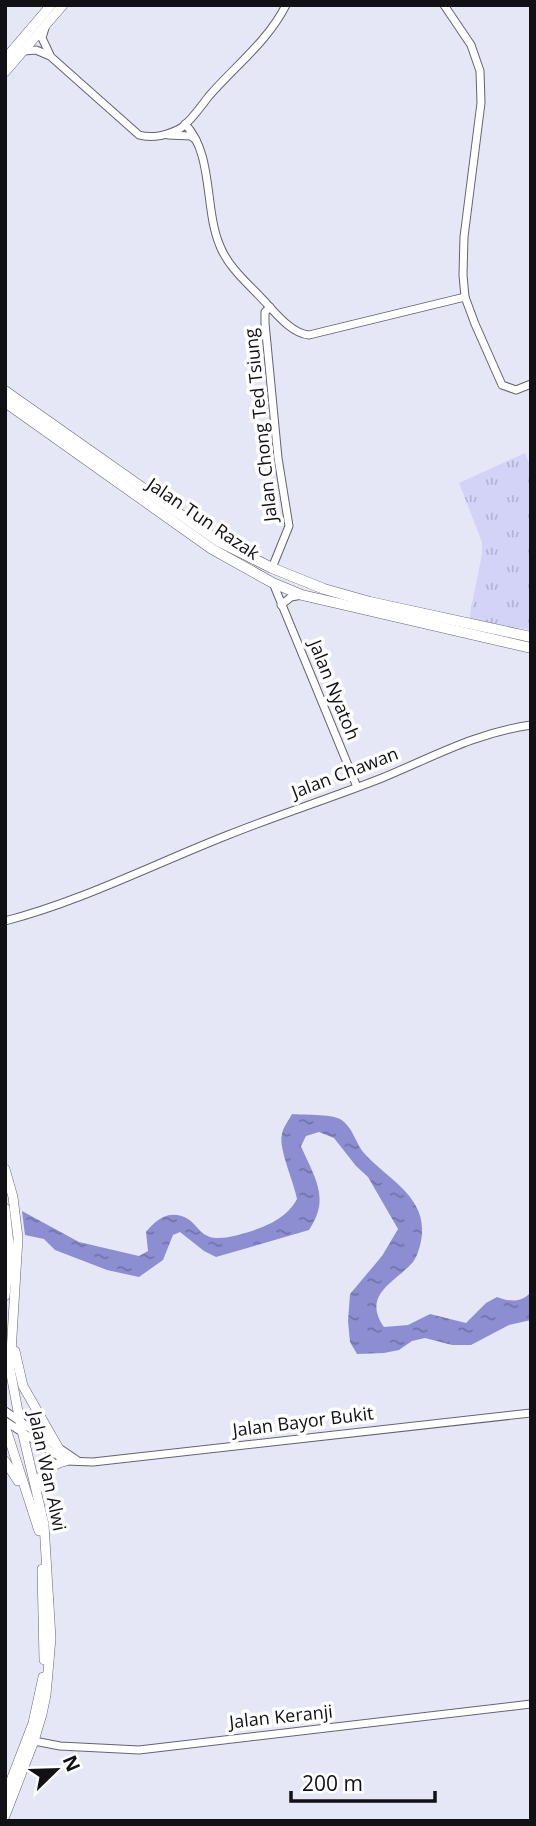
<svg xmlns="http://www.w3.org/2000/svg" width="536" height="1826" font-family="'Open Sans',sans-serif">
  <defs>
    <pattern id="grass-tufts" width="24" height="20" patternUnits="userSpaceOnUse" patternTransform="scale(1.75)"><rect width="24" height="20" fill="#d2d3f7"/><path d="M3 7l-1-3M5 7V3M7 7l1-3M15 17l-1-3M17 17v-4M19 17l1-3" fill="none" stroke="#b3b4d3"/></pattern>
    <pattern id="water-ripples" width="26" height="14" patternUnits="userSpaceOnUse" patternTransform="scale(1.75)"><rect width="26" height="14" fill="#8d8dd2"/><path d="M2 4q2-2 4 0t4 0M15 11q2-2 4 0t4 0" fill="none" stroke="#7272a9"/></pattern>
  </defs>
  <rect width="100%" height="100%" fill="#e6e7f6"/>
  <polygon fill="url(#grass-tufts)" points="525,453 531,468 531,630 469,619 482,554 482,542 459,483"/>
  <path fill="url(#water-ripples)" d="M292 1114C303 1115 331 1114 340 1119 353 1127 355 1142 364 1153 386 1178 424 1195 422 1232 422 1240 418 1256 413 1262 396 1282 361 1294 384 1327L408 1325 430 1314 466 1323 486 1303 497 1297C511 1302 521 1303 531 1292V1320L509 1325 471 1345H452L425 1338 412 1341 399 1350 384 1353 357 1354 350 1342 348 1321 350 1294 382 1256 398 1229 368 1177 356 1166 334 1138 319 1132 306 1136 301 1146C314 1177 331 1198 309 1230L216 1257 204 1251 180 1232 173 1235 163 1260 139 1277 107 1270 55 1250 44 1239 25 1235 22 1211 79 1242 139 1256 148 1251 146 1232C157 1218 171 1209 188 1219 196 1224 200 1234 210 1237 225 1242 265 1228 278 1219 286 1214 292 1208 297 1199 294 1182 278 1148 282 1134 283 1127 289 1120 292 1114Z"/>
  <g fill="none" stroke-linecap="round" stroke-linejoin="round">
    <g stroke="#646471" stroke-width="9">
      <g id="tertiary">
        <polyline points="444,5 471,45 480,71 481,103 464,237 463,275 465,297 475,324 502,385 516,390 531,384"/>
        <polyline points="45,28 42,38 50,55"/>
        <path d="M24 51 36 50 50 56 139 135C152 139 169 135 181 128 192 120 201 106 209 96 235 66 268 41 286 5"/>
        <path d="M185 124C214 154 204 209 220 246 229 269 251 286 267 304 278 316 293 334 309 335L465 297"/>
        <polyline points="168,135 191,136 196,140"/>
        <polyline points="270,307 265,312 265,323 278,458 289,526 272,568"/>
        <polyline points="273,583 357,787"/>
        <polyline points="281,605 291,597 302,595"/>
        <path d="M5 921C82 901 154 864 228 835 278 815 331 798 382 778 433 757 475 733 531 725"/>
        <polyline points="5,1411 78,1461"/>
        <polyline points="5,1421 66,1461 93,1462 531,1413"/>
        <polyline points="34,1741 60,1746 139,1750 531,1704"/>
      </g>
    </g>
    <g stroke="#646471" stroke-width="10">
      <g id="primary">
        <polyline points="5,59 51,5"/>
        <polyline points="5,72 63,5"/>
        <polyline points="5,1169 13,1197 18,1238 10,1369 20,1422 44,1524 51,1638 46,1695 42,1714 34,1741 5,1816"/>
        <polyline points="5,1208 10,1253 5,1296"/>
        <polyline points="15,1351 23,1386 59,1449"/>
        <polyline points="5,1426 39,1531"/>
        <polyline points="5,1461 18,1481"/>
        <path d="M39 1488C38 1471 52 1465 66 1461"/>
        <polyline points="42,1569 44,1660"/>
        <polyline points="5,1796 33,1723 43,1677"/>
      </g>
    </g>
    <g stroke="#646471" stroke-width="11">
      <g id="trunk">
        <polyline points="5,391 218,541 272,568 324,589 370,602 531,637"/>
        <polyline points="5,402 212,549 273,583 302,595 531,648"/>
      </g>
    </g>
    <use href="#tertiary" stroke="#fff" stroke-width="7"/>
    <use href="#primary" stroke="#fff" stroke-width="9"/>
    <use href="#trunk" stroke="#fff" stroke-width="10"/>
  </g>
  <g text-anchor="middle" stroke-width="7" stroke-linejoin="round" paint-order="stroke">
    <g font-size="18" fill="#101015" stroke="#fff">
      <text transform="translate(261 425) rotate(-96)" y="6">Jalan Chong Ted Tsiung</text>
      <text transform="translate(203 519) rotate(34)" y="6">Jalan Tun Razak</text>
      <text transform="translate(334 690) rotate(68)" y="6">Jalan Nyatoh</text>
      <text transform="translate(345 773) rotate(-21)" y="6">Jalan Chawan</text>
      <text transform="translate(303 1422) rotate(-7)" y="6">Jalan Bayor Bukit</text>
      <text transform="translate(47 1471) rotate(78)" y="6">Jalan Wan Alwi</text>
      <text transform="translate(281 1717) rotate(-6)" y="6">Jalan Keranji</text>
    </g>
  </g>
  <rect width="536" height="1826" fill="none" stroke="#101015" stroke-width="14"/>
  <g transform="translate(56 1770) rotate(67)" stroke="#ffffff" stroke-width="5" paint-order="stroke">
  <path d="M0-5L12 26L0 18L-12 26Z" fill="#101015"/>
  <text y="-10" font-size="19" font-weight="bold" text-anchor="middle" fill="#101015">N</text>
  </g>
  <path d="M291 1791v10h144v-10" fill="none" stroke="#101015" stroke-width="3.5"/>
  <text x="302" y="1791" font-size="21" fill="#101015" stroke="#ffffff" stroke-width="5" paint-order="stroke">200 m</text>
</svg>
